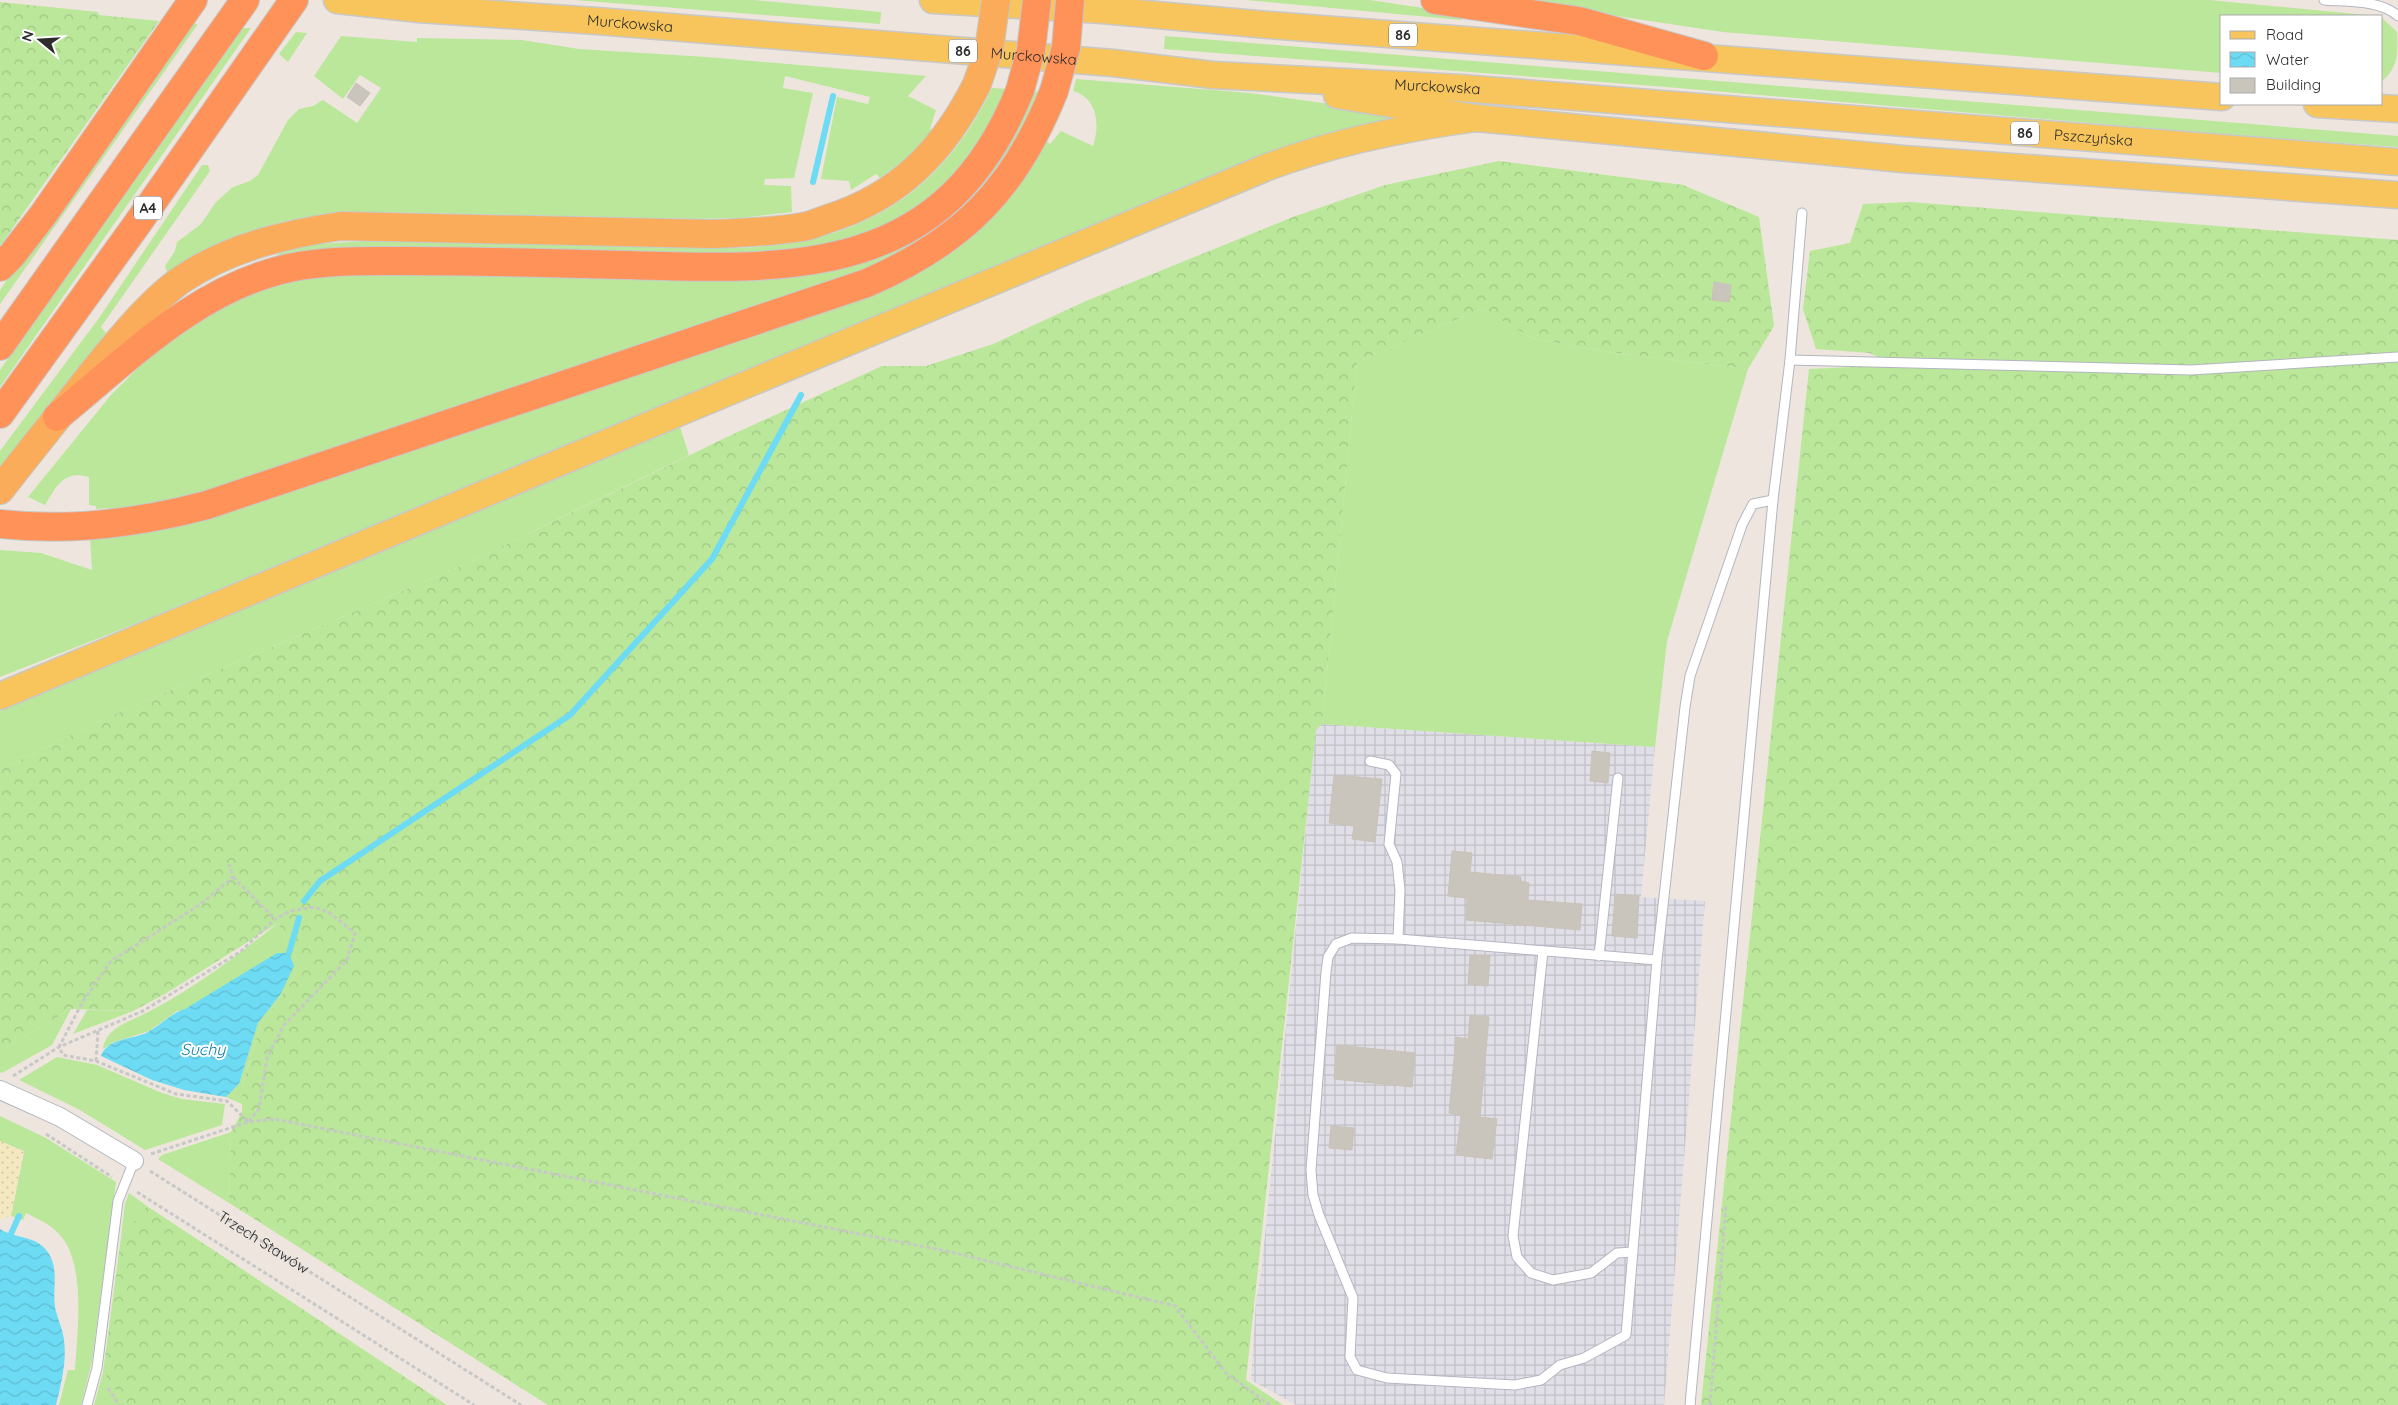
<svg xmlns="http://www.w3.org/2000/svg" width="2398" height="1405" font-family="Quicksand,sans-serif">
  <defs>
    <pattern id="industrial-grid" width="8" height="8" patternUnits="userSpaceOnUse" patternTransform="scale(1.25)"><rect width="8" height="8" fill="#e0dfe7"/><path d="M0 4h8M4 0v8" fill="none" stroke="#c0c0c6"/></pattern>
    <pattern id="forest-crowns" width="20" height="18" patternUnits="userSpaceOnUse" patternTransform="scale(1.25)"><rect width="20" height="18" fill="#bae799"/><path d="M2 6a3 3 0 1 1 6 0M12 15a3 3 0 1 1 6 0" fill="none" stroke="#a0c684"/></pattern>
    <pattern id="sand-dots" width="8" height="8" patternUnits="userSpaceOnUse" patternTransform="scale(1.25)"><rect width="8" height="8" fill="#f4e8c0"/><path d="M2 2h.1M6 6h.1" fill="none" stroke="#d1c7a5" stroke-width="1.8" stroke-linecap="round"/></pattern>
    <pattern id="water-waves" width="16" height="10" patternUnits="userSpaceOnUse" patternTransform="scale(1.25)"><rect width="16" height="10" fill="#6ddbf4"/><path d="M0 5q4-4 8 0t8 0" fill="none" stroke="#5fbcd1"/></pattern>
  </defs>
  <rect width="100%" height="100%" fill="#eee6de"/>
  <polygon fill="url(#industrial-grid)" points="1322,724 1655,747 1641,897 1705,901 1664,1405 1296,1405 1251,1380 1256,1301 1261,1274 1316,729"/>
  <g fill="#bae799">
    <polygon points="574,0 754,0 881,12 880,24"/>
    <polygon points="1246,0 1370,0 1463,14 1467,17 1461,20"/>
    <polygon points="1511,0 2209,0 2377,16 2222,16 2222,73 1723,32"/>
    <path d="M2382 18 2397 32C2398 53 2398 68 2382 81Z"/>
    <polygon points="188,23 198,24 0,304 0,290"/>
    <polygon points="241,28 251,28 0,387 0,370"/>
    <polygon points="296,32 307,33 288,62 279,54"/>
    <path d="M341 36 417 42V38L522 40 579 49 707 57 926 76 908 96 936 110 930 129 932 131 908 157 880 178 876 174 851 190 849 181 821 179 837 97 868 104 870 97 785 76 783 88 813 93 794 178 765 179 764 185 791 186 792 212 741 218 694 219 381 212C292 213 242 226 168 275L165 266 175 251 177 242 201 224 216 202 233 187 250 181 258 175 288 120 299 109 313 106 323 100 357 123 381 88 360 75 343 99 314 76Z"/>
    <polygon points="1165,36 2398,136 2398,147 2243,136 1654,86 1164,49"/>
    <path d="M1076 79 1250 93 1411 115 1269 152 145 620 0 677V550L41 553 92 570 90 536 838 303 1030 169 1046 141 1050 144 1061 131 1093 146C1100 126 1098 98 1073 91Z"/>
    <path d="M992 88 1007 89 980 142 961 166 935 192 913 209 869 233 778 254 276 256C286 245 333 243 349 242 389 239 430 241 471 242 526 243 581 244 636 246 684 247 734 251 782 244 882 231 949 178 992 88Z"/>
    <path d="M1031 91 1042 92C1021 145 980 203 931 236 900 256 865 270 831 283L228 486 175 501 109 512V508L96 509V506L89 505V477C63 470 57 486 45 505L28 497 111 395 145 361 181 330 243 294 297 278 398 270 896 246Z"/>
    <polygon points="202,165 208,165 210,171 101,327 106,333 0,470 0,451 99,318"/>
    <polygon points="1481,309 1532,338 1602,351 1748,369 1667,641 1655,747 1322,724 1357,362"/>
    <polygon points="680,427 689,455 470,562 104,719 0,770 0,711"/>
    <path d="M278 923 299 965 291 983 261 1024 242 1087V1104L226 1097 239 1084 258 1023 280 995 177 1011 149 1031 114 1042 103 1049C104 1036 116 1027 127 1022 182 998 231 960 278 923Z"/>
    <polygon points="71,1009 52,1045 2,1073 0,1072 0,1051"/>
    <polygon points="87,1010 133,1011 73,1034"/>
    <polygon points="57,1057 97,1065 162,1093 182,1099 225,1104 222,1125 145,1150 80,1110 19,1080"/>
    <path d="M0 1116 46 1138 116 1182 92 1361 81 1405H59L68 1370H75C77 1333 87 1263 59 1234 50 1224 38 1219 26 1213L23 1220 11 1216 24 1152 0 1141Z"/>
    <polygon points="231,1132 229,1203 158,1159 162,1155"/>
    <polygon points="129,1193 147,1206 121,1237 125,1204"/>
    <polygon points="103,1372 126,1405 94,1405"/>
  </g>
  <g fill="url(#forest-crowns)">
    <polygon points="0,2 98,12 99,15 159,21 0,246"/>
    <polygon points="1499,161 1683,185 1759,217 1774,326 1748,369 1602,351 1532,338 1481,309 1357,362 1322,724 1316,730 1246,1380 1283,1405 548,1405 229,1203 231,1132 242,1112 242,1087 261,1024 291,983 299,965 278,923 165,994 133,1011 71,1009 0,1051 0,770 104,719 470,562 729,436 882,366 926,366 993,344 1086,301 1293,217 1385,185"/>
    <polygon points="1910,202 2398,240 2398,1405 1701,1405 1809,369 1894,365 1870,353 1816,349 1803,309 1810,251 1850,243 1863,204"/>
    <polygon points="147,1206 447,1405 126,1405 103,1372 121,1237"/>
  </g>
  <polygon fill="url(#sand-dots)" points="0,1141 24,1151 11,1216 0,1220"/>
  <g fill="url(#water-waves)">
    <path d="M277 953H289L294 966 280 995 258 1023 239 1084 226 1097 184 1090 152 1080 101 1056C108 1037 133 1040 148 1032 161 1025 171 1013 185 1009Z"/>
    <path d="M0 1229C16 1239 35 1235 47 1251 60 1269 52 1288 55 1307 57 1318 63 1329 64 1340 67 1361 61 1385 56 1405H0Z"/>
  </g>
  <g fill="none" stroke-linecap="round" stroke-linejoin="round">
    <g stroke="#6ddbf4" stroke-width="6">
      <polyline points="813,182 833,96"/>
      <polyline points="304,901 320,881 570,715 712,559 801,395"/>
      <polyline points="289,953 299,918"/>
      <polyline points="10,1236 19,1216"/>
    </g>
  </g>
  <g fill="#c9c4bc" stroke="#cac2b7">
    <polygon points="356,83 370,93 360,106 347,97"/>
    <polygon points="1714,282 1731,285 1729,302 1712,300"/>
    <polygon points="1592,751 1610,753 1608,783 1590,781"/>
    <polygon points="1334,775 1382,779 1375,842 1352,839 1354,826 1329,823"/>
    <polygon points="1452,851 1472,853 1470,872 1521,877 1521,881 1529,883 1528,900 1582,904 1580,930 1466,920 1467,898 1448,896"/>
    <polygon points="1615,894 1639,896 1637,938 1612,936"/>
    <polygon points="1470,955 1490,956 1488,986 1468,984"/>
    <polygon points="1470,1015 1489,1017 1480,1117 1497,1119 1492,1159 1456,1155 1461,1115 1449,1113 1456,1037 1468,1039"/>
    <polygon points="1337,1045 1415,1053 1412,1087 1334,1079"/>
    <polygon points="1331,1126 1354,1128 1352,1150 1329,1148"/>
  </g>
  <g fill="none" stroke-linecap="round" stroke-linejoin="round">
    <g stroke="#b2b6c0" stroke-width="11">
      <g id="service">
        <path d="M2324 0C2348 2 2380 0 2398 16"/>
        <polyline points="1790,360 2191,370 2398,357"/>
        <polyline points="1370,761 1389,765 1396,774 1389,844 1397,862 1400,890 1398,939"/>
        <polyline points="1543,951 1513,1236 1517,1257 1531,1273 1553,1280 1591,1273 1617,1253 1633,1252"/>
        <polyline points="1599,956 1618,778"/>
        <polyline points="1657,960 1398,939 1352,938 1336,944 1328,957 1326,972 1311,1170 1313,1195 1319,1215 1353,1298 1350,1357 1357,1370 1387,1378 1515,1385 1541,1380 1560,1365 1584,1358 1626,1335 1657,960 1685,707 1690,676 1742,525 1753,504 1773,500"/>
        <polyline points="87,1405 97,1368 118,1201 134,1161"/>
        <polyline points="1690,1405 1773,500 1790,360 1802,213"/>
      </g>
    </g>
    <g stroke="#b2b6c0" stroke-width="20">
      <polyline id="minor" points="0,1090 60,1117 134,1161"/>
    </g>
    <g stroke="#c8c8c8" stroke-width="29">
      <g id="primary">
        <path id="s2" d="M337 0 419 9 597 21 1113 63 1213 75 1461 88 2398 162"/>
        <polyline points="933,0 1102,10 1268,25 2222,97"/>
        <polyline points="1337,95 1476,118 1903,159 2398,195"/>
        <polyline points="2317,104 2398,109"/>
        <path d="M0 696 1265 168C1333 142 1403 128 1476 118"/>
      </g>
    </g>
    <g stroke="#c8c8c8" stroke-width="30">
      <path id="trunk" d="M0 490C31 450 63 411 94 371 118 342 153 298 184 278 231 247 286 234 341 226L711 234C741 233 772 232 802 227 810 226 819 222 827 219 899 197 944 150 977 84"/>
    </g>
    <g stroke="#c8c8c8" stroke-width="30">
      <g id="motorway">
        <polyline points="1435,0 1579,21 1704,56"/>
        <polyline points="0,267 12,255 43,215 193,0"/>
        <polyline points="0,346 245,0"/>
        <polyline points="0,414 135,227 294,0"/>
        <path d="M57 417C128 359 197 288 289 268 326 260 365 261 403 261 478 261 552 263 627 265 798 271 946 275 1020 90"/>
        <path d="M0 524C70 532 139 523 207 505L867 283C963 241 1015 189 1054 91"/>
      </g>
    </g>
    <g stroke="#c8c8c8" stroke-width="3" stroke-dasharray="4 2.5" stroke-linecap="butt">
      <polyline points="233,877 275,919"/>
      <polyline points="96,1061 98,1031"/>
      <polyline points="13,1076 59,1047 143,1011 240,952 275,919 290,911 315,907 330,913 355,933 347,960 284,1025 267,1058 259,1109 248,1122 227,1101 176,1094 96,1061 63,1055 59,1047 82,1003 111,961 201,904 233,877 229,864"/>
      <polyline points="46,1134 112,1177"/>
      <polyline points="151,1154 248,1122 274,1119 946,1251 1175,1306 1226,1373 1270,1405"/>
      <path id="s1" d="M150 1171 521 1405"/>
      <polyline points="137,1192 474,1405"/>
      <polyline points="108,1388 119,1405"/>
      <polyline points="1710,1405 1726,1206"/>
    </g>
    <use href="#service" stroke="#fff" stroke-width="9"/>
    <use href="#minor" stroke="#fff" stroke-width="18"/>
    <use href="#primary" stroke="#f7c55b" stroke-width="26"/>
    <use href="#trunk" stroke="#fbac5a" stroke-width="28"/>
    <use href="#motorway" stroke="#ff9258" stroke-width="28"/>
    <g stroke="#c8c8c8" stroke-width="30" stroke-linecap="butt">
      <polyline id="trunk-bridge" points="977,84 989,49 996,0"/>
    </g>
    <g stroke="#c8c8c8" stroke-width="30" stroke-linecap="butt">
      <g id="motorway-bridge">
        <polyline points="1020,90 1031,50 1037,0"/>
        <polyline points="1054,91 1066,48 1070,0"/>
      </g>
    </g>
    <use href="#trunk-bridge" stroke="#fbac5a" stroke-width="28"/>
    <use href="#motorway-bridge" stroke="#ff9258" stroke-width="28"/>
  </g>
  <g text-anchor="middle" stroke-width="4" stroke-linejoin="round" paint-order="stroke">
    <g fill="#fff" stroke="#6b6b6b" stroke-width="1">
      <rect x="1389" y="23.5" width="28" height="23" rx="4"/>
      <rect x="949" y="39.5" width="28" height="23" rx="4"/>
      <rect x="2011" y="121.5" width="28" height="23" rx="4"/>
      <rect x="134" y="196.5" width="28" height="23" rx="4"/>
    </g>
    <g font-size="14" font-weight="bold" fill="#2c2c2c">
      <text x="1403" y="40">86</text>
      <text x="963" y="56">86</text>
      <text x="2025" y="138">86</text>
      <text x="148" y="213">A4</text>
    </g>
    <g font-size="15" fill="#2c2c2c" stroke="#fff">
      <text dy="5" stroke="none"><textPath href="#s2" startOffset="294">Murckowska</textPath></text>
      <text dy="5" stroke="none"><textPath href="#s2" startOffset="699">Murckowska</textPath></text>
      <text dy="5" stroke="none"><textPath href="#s2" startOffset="1104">Murckowska</textPath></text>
      <text dy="5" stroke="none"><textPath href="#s2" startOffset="1762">Pszczyńska</textPath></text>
      <text dy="5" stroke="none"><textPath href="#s1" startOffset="134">Trzech Stawów</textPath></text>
    </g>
    <g font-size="16" font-style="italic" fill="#087ca4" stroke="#fff">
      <text x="203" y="1055">Suchy</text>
    </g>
  </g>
  <rect x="2220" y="15" width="162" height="90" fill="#ffffff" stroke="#ababab"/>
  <rect x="2230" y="31" width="25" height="8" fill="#f7c55b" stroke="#ababab"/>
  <text x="2266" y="40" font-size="15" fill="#2c2c2c">Road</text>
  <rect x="2230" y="52" width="25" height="15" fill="url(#water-waves)" stroke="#ababab"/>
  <text x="2266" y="65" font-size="15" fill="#2c2c2c">Water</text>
  <rect x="2230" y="78" width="25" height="15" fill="#c9c4bc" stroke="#ababab"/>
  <text x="2266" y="90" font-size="15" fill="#2c2c2c">Building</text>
  <g transform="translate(40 40) rotate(288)" stroke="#ffffff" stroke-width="4" paint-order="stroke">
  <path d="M0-4L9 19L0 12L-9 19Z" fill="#2c2c2c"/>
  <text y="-8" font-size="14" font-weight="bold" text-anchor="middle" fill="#2c2c2c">N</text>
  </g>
</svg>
